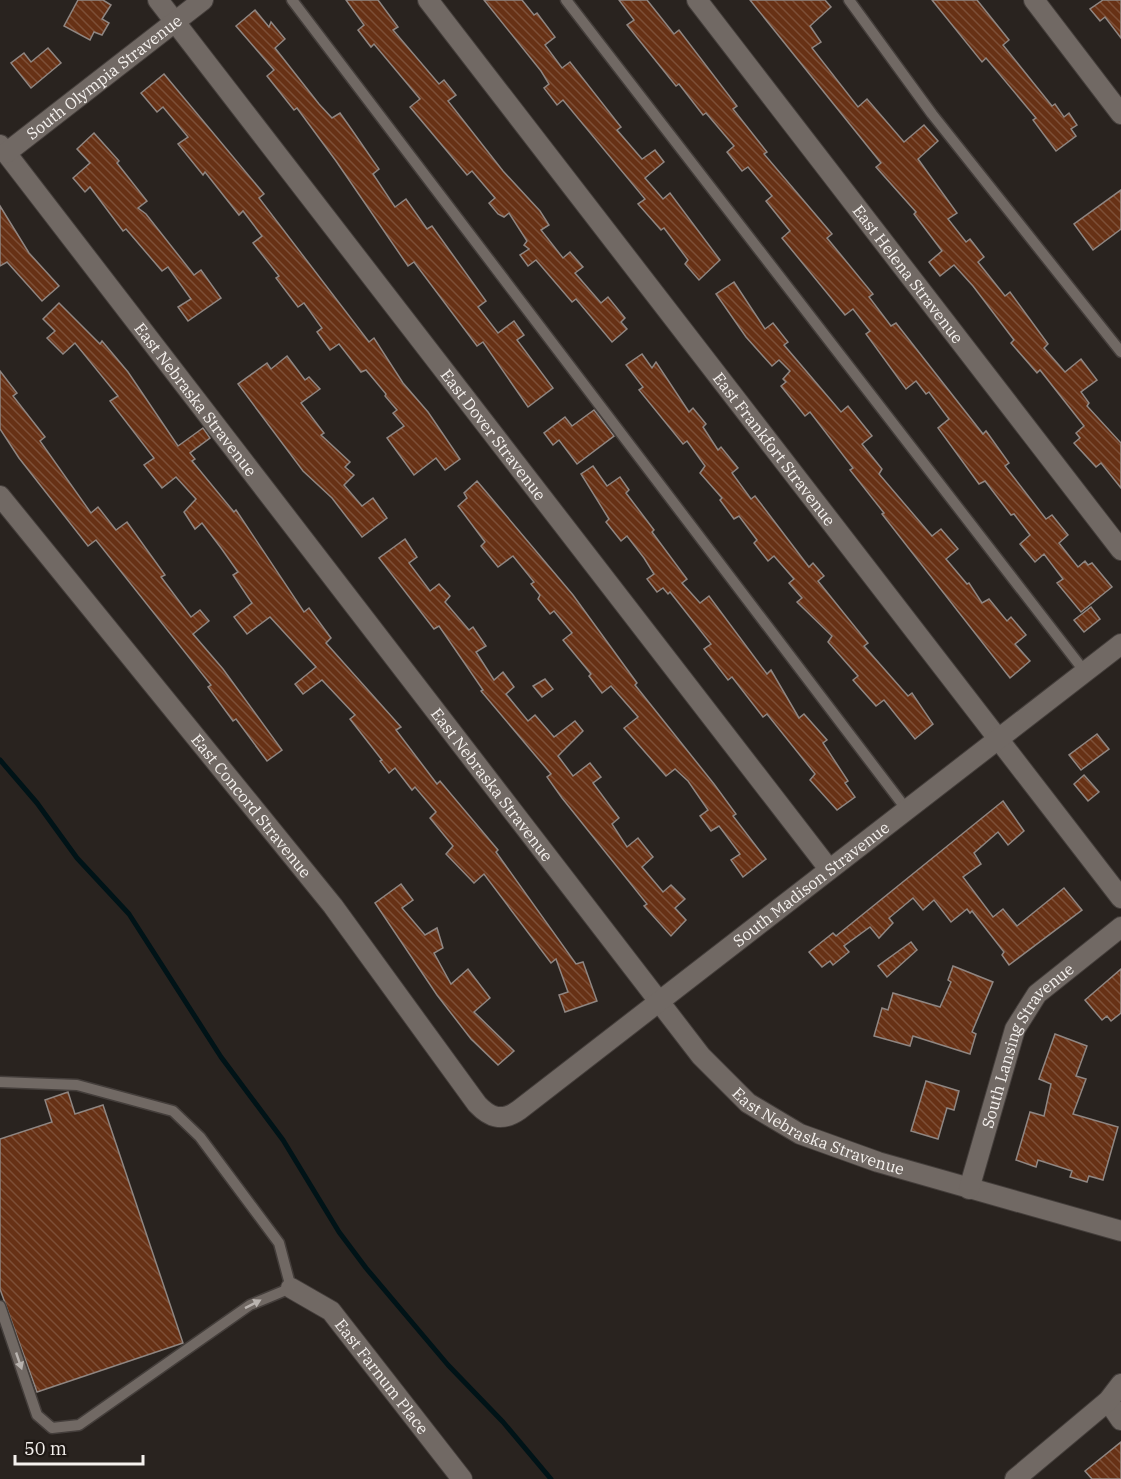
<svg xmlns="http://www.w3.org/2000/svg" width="1121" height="1479" font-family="'IBM Plex Serif',serif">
  <defs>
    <pattern id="building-back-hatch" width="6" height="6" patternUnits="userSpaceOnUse" patternTransform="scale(1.5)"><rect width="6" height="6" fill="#673115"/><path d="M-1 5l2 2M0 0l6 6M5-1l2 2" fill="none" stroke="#7d4f37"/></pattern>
  </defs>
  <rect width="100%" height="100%" fill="#29231f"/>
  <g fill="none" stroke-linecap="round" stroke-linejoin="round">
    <polyline stroke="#001317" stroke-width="5" points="0,760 37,803 77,858 129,914 221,1057 283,1140 339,1232 366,1268 448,1365 503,1422 551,1479"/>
  </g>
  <g fill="url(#building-back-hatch)" stroke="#8f8682" stroke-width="1.5">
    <polygon points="78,0 103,0 111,5 102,19 109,23 102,35 94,32 90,40 64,26"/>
    <polygon points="346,0 378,0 398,27 393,30 439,84 444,80 456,95 448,101 503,171 540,211 549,225 541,230 563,258 570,252 583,267 575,273 601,303 608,297 625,318 621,322 627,329 612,342 576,299 572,302 536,260 528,266 520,255 529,249 524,245 527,241 509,213 504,217 498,214 489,203 495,198 472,171 467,175 410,107 420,99 374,44 371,47 358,30 364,25"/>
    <polygon points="484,0 522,0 534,15 537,13 555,37 545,45 562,68 570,62 621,127 617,130 642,159 655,150 664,162 645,178 663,199 670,193 720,260 699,280 685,264 688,260 664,228 661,230 638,204 645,199 563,100 557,105 544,88 549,84 541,71"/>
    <polygon points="619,0 647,0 674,34 679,30 737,106 733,109 767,152 764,154 832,234 827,238 873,294 869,297 891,326 896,323 983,434 986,431 1009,463 1005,466 1046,519 1052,515 1068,535 1059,543 1078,567 1085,561 1088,565 1092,563 1112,587 1081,612 1057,583 1063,579 1044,554 1035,562 1020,544 1030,535 1014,514 1011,515 985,481 979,484 938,428 949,419 929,392 926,394 916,381 906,389 866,334 870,331 853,309 845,315 782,238 790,231 766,201 772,196 748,167 742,171 727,152 734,146 706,113 703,115 679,84 676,86 639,40 627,25 634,20"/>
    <polygon points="750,0 825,0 831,7 810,26 821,42 812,48 858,107 867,99 904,142 924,125 938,141 918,159 957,213 948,219 966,242 970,239 984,257 978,262 1005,296 1010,292 1048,344 1044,348 1065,372 1081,359 1097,380 1081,392 1089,403 1087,406 1121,443 1121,488 1101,463 1096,467 1074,443 1080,438 1076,433 1084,426 1040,370 1037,373 1011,343 1014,340 973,286 954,265 940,276 929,262 942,251 914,214 916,212 876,167 881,163"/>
    <polygon points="932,0 977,0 1009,40 1003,45 1052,106 1055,104 1064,117 1069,113 1077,125 1071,129 1076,136 1056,151 1033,120 1036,118 986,58 982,62"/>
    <polygon points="1103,0 1121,0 1121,38 1105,17 1100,21 1090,9"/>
    <polygon points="255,10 269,27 271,22 285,39 275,48 319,104 332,118 340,113 352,130 379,169 373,174 395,207 406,199 427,229 432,226 486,301 478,307 498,333 514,321 524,335 517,340 553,388 528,407 483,342 477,346 414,262 408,266 336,161 297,108 294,110 267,76 274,70 236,26"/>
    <polygon points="48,48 61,63 31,88 11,63 24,53 31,62"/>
    <polygon points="164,74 264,194 259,198 369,342 374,338 403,383 428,412 460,459 445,470 436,458 414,475 387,438 404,426 393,413 397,410 385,396 386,394 366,370 361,372 339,344 330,350 317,332 322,328 304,303 298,307 276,278 279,276 253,243 262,236 243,211 239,215 205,172 203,175 178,144 188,137 163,107 157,112 141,93"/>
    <polygon points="94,133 119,161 117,163 147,201 138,208 146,214 194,275 201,270 221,298 188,321 178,307 191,299 168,267 162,271 126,229 123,231 90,187 85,192 73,178 90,163 77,149"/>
    <polygon points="1121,190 1121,229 1093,250 1074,224"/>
    <polygon points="0,206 29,253 59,286 42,301 7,262 0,266"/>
    <polygon points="734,282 765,329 773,323 788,342 784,345 841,412 848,406 872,436 862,444 882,469 879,474 932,536 941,529 958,549 946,559 967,584 969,583 982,603 989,599 1007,621 1011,617 1026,635 1015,644 1030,661 1010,678 882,514 884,513 850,470 853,468 810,412 805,416 781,386 786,382 783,379 790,371 779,360 772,366 746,337 716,294"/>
    <polygon points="59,303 100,344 102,341 128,372 178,446 203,428 210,438 190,453 195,459 192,461 234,512 236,510 304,612 309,608 331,638 326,643 401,727 396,730 437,784 440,781 498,850 496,852 576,964 583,962 597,1001 565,1012 559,995 568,992 556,959 551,963 484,874 474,883 446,854 453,846 430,818 436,812 415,787 412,790 395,768 389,773 380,761 382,760 350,719 355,715 322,680 303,694 295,684 316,667 270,617 247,634 234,617 252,603 233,575 238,572 221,548 202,523 195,529 184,512 196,499 176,477 162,488 144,465 154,458 110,401 118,396 75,343 63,354 47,338 55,331 43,319"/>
    <polygon points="642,354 652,368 656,362 689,412 693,408 706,424 703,427 718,450 721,447 738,468 732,473 751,499 755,496 809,567 813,563 824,576 818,581 868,643 864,646 908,696 912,693 933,724 915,739 884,700 876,706 853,680 858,676 828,642 832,636 797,602 802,598 789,583 794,579 774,556 768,561 754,543 757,540 739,516 734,519 720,500 722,498 700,473 705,466 687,441 683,444 639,390 643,387 626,365"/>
    <polygon points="287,356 305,380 309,377 320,389 301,403 324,433 321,435 350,462 345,467 354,475 344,485 362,506 373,498 387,518 362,537 332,498 303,471 238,384 267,363 271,369"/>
    <polygon points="0,371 17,393 13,396 45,437 40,441 91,513 98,507 116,530 127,522 165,575 161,577 191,617 200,610 209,621 193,634 223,669 282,750 267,761 236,719 233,721 208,687 211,685 96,540 88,546 19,458 0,429"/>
    <polygon points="594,410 614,436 577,464 559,440 553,445 544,433 565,417 572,426"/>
    <polygon points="593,466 607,486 620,477 629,490 626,493 654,530 652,532 687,579 682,583 700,603 709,596 767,674 771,670 799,718 804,714 827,740 823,743 848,781 845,783 855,797 837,810 810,780 815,774 767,714 763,717 732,677 728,680 704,649 711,644 670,592 668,594 663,588 657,592 647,579 654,574 644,558 627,536 621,541 606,522 609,519 581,474"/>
    <polygon points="477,481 573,595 637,683 635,685 714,784 736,814 733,816 766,859 743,877 731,860 740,854 719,826 711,831 700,816 708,810 688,781 675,769 666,776 624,728 638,717 611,686 602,693 589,676 591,674 563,640 572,633 554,611 550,614 538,599 540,595 531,584 534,582 513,556 498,567 481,546 485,542 458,506 467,498 464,493"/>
    <polygon points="405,539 417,557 409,563 430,591 439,584 450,596 445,602 469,630 473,627 486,646 476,652 494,680 503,672 514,687 506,694 528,721 535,715 554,737 575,721 583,731 558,756 573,776 590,763 601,777 593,783 619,818 612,824 627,847 638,838 653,857 642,867 663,892 671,885 685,899 675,908 686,920 671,936 644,906 647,904 562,798 547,777 551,774 481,691 483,690 439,626 434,629 379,558"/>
    <polygon points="1091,607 1100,619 1084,632 1074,620"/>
    <polygon points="545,679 553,689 542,697 533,686"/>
    <polygon points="1097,734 1109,749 1081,770 1069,755"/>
    <polygon points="1084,775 1099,792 1088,801 1074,784"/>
    <polygon points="1003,801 1024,831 1008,845 998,832 974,853 981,864 963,877 993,917 1003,909 1017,926 1064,888 1082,910 1009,965 1002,955 1004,952 972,911 970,913 967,909 951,922 934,900 923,910 913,898 889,918 893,923 879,938 870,927 844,946 849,952 833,965 830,961 822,967 809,952 833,933 836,936"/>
    <polygon points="401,884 413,900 402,908 425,935 437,928 443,948 434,953 451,984 468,969 490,998 474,1012 514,1051 498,1065 471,1039 437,995 375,903"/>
    <polygon points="911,942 917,950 887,977 878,966"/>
    <polygon points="953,966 993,982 972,1032 976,1034 970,1054 913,1036 910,1046 874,1036 882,1008 888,1010 893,993 940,1007 951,982 948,980"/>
    <polygon points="1121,969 1121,1013 1111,1021 1107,1016 1102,1020 1085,1000"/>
    <polygon points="1055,1034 1087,1046 1076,1076 1086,1079 1073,1114 1118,1127 1103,1180 1089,1176 1087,1182 1070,1177 1072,1171 1038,1160 1036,1167 1016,1160 1030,1112 1044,1116 1051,1084 1039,1079"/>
    <polygon points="926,1081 959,1091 954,1110 947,1108 938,1139 911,1131"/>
    <polygon points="68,1092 75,1114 103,1105 183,1343 37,1392 0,1289 0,1139 52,1122 45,1100"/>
    <polygon points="1121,1442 1121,1479 1092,1479 1085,1471"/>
  </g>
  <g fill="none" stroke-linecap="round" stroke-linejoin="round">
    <g stroke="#443e3b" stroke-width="13">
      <g id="service">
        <polyline points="292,0 907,810"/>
        <polyline points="566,0 1085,672"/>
        <polyline points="849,0 932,114 1121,352"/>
        <polyline points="0,1082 77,1085 173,1111 200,1137 279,1243 291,1288 250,1305 79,1425 52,1428 37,1415 0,1306"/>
      </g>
    </g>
    <g stroke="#443e3b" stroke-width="22">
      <g id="minor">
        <path id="s1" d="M158 0 829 869"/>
        <path id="s2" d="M428 0 1121 898"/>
        <path id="s3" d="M697 0 1121 550"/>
        <polyline points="1034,0 1121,114"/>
        <path id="s4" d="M0 145 701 1056 748 1103 800 1134 878 1162 1121 1231"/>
        <path id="s5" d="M6 153 203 0"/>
        <path id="s6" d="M0 496 333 906 477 1104C490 1118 502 1122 519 1110L1121 644"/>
        <path id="s7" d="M969 1189 1015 1029 1037 994 1121 927"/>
        <path id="s8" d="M291 1288 331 1311 462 1479"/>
        <polyline points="1108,1401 1121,1420"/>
        <polyline points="1015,1479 1108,1401 1121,1384"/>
      </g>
    </g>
    <use href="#service" stroke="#716964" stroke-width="10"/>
    <use href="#minor" stroke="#716964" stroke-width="20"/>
  </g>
  <defs><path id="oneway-solid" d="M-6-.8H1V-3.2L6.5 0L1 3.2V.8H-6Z" transform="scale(1.5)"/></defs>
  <g fill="#bab4b0">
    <use href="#oneway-solid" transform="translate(253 1304) rotate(-27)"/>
    <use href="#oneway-solid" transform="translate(19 1361) rotate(71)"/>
  </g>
  <g text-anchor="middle" stroke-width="6" stroke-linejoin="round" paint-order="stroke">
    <g font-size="16" fill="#f5f1ee" stroke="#1f1915">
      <text dy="6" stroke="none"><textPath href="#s5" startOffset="124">South Olympia Stravenue</textPath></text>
      <text dy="6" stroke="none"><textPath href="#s3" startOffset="346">East Helena Stravenue</textPath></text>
      <text dy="6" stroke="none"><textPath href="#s4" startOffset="321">East Nebraska Stravenue</textPath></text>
      <text dy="6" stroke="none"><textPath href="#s1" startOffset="549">East Dover Stravenue</textPath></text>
      <text dy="6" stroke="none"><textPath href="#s2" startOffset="567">East Frankfort Stravenue</textPath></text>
      <text dy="6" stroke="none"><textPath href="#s4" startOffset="807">East Nebraska Stravenue</textPath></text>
      <text dy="6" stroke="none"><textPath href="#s6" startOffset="399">East Concord Stravenue</textPath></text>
      <text dy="6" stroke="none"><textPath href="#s6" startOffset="1190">South Madison Stravenue</textPath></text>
      <text dy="6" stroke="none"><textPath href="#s7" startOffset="158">South Lansing Stravenue</textPath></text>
      <text dy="6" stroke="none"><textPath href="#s4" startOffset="1292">East Nebraska Stravenue</textPath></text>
      <text dy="6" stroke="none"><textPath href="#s8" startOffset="129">East Farnum Place</textPath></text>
    </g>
  </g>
  <path d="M15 1455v9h128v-9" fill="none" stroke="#f5f1ee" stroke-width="3"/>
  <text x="24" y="1455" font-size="18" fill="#f5f1ee" stroke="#1f1915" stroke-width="4.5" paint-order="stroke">50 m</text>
</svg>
